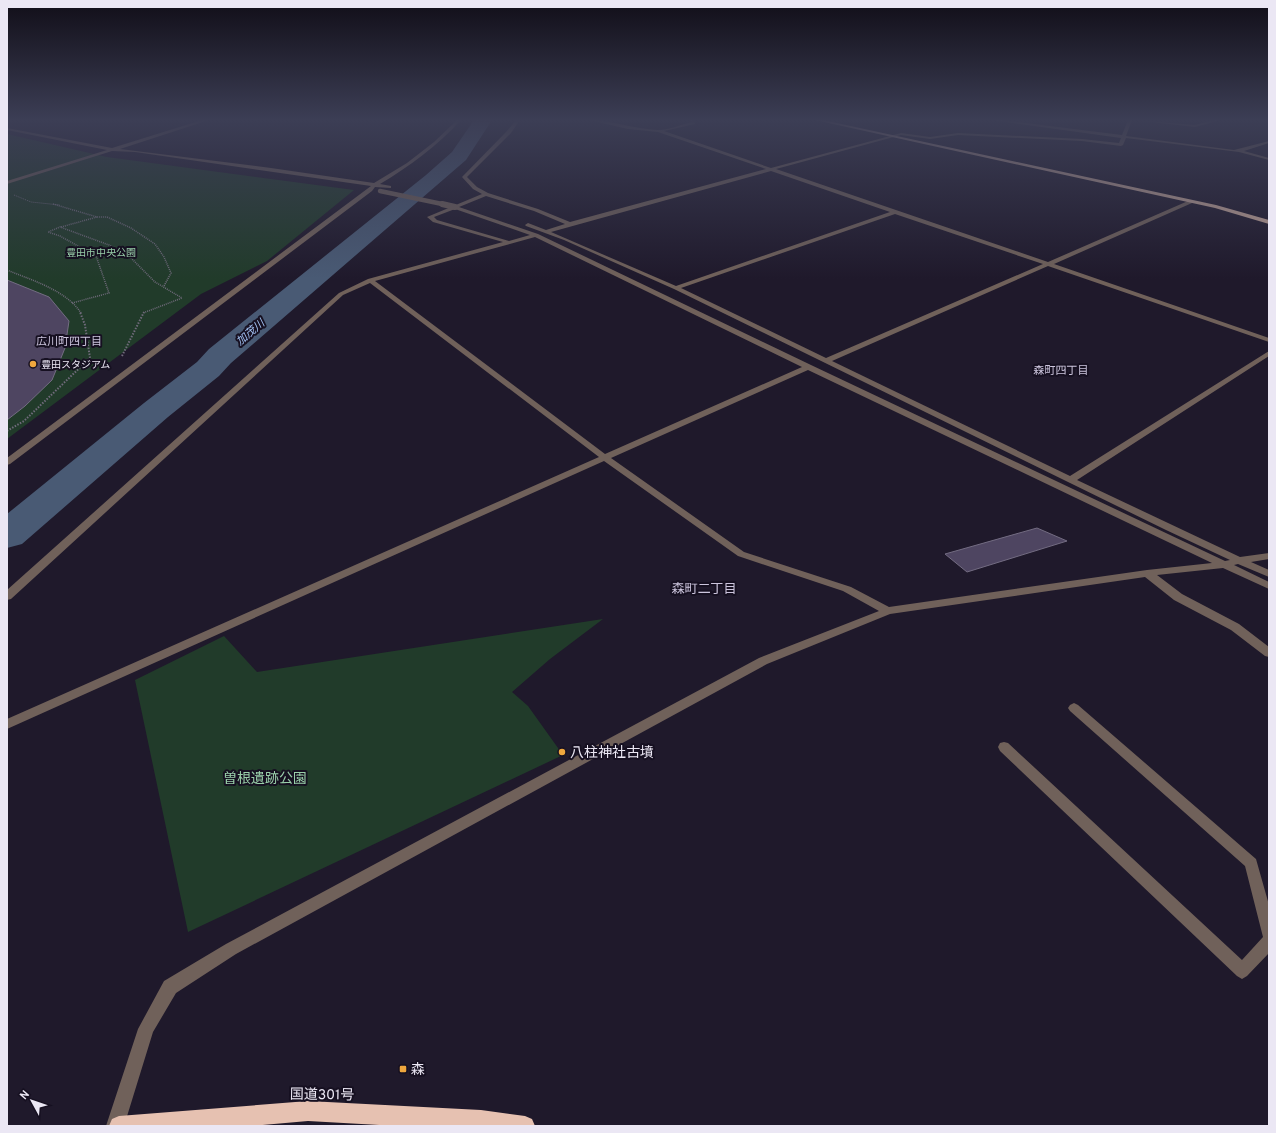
<svg xmlns="http://www.w3.org/2000/svg" width="1276" height="1133" font-family="Overpass,'Noto Sans JP',sans-serif">
  <rect width="100%" height="100%" fill="#1f192b"/>
  <g fill="#213b2a">
    <polygon points="7,134 107,157 354,190 267,261 201,294 7,439"/>
    <polygon points="603,619 550,659 512,692 528,706 563,755 188,932 135,680 224,636 257,672"/>
  </g>
  <g fill="none" stroke-linecap="round" stroke-linejoin="round">
    <polygon fill="#495a74" fill-rule="evenodd" points="474,120 492,120 466,160 231,363 219,376 168,417 22,544 7,548 7,514 144,403 197,362 209,349 426,175 452,152"/>
  </g>
  <g fill="#4e4561" stroke="#736c82">
    <polygon points="7,280 49,297 69,321 65,348 52,380 25,406 7,420"/>
    <polygon points="1037,528 1067,541 967,572 945,554"/>
  </g>
  <g fill="none" stroke-linecap="round" stroke-linejoin="round">
    <polyline stroke="#706b7b" stroke-width="1" stroke-dasharray="1 1" stroke-linecap="butt" points="14,195 31,202 60,205"/>
    <g stroke="#706b7b" stroke-width="1.5" stroke-dasharray="1 1" stroke-linecap="butt">
      <polyline points="53,204 97,217 107,217 131,228 155,244 164,257 171,273 164,286"/>
      <polyline points="61,227 97,217"/>
      <path d="M7 270C31 280 66 290 81 313"/>
      <polyline points="72,303 109,293 96,256 60,236 48,232 60,227 109,245 128,255 155,282 182,298 143,313"/>
    </g>
    <g stroke="#706b7b" stroke-width="2" stroke-dasharray="1.5 1.5" stroke-linecap="butt">
      <polyline points="122,356 144,312"/>
      <polyline points="7,431 24,421 90,358 85,325 80,312"/>
    </g>
    <g fill="#70615a" fill-rule="evenodd">
      <path d="M202 120H209L120 149 271 168 374 183 407 163 434 142 457 120H461C437 146 410 166 380 184L391 186V188L375 187 372 191 10 464 7 465V458L371 186 135 152 112 151 7 184V181L107 150 7 130V128L112 148Z"/>
      <path d="M516 120H520L511 133 467 177 477 187 488 193 538 209 570 222 766 169 658 132 628 129 589 120C612 120 634 129 658 130 668 130 681 125 691 122L690 120H694L695 124 664 131 771 168 901 133 930 137 958 133 1082 139 1119 143 1121 138 991 120H1003L1122 135 1128 120H1132L1126 136 1234 150 1269 141V143L1244 151 1269 158V160L1239 152 1126 138 1123 145 1121 146 1082 141 958 135 930 139 901 135 776 169 1048 262 1188 201H1192V203L1054 264 1269 338V342L1048 266 832 361 1070 476 1269 351V356L1077 480 1240 557 1269 553V559L1251 562 1269 570V577L1238 564 1234 565 1269 582V589L1223 568 1157 575 1182 594 1239 624 1269 647V657L1265 656 1231 630 1174 600 1145 577 890 614 767 664 236 954 176 993 153 1032 124 1126H106L138 1029 164 981 226 944 759 658 879 611 843 591 738 556 604 461 7 729V719L599 457 370 283 343 295 11 599 7 600V590L339 293 368 279 503 242 433 222 427 217 482 194 473 189 462 177 507 131ZM771 171 890 212 676 286 551 232ZM486 196 534 211 565 224 546 230 528 223 525 225 526 226 564 240 674 289 1166 530 1230 560 1225 561 811 365 538 234 459 207ZM455 209 530 235 509 241 437 220 434 217ZM895 214 1043 264 826 358 681 288ZM535 237 802 367 605 454 375 281ZM808 370 1212 563 1147 570 889 607 851 587 744 552 611 458Z"/>
      <polygon points="1134,120 1195,125 1214,120 1221,120 1195,127"/>
      <polygon points="1074,703 1078,705 1256,859 1269,905 1269,953 1247,976 1242,979 1237,976 1000,751 998,747 1000,743 1004,742 1008,743 1242,960 1263,937 1245,866 1070,711 1068,708 1070,705"/>
    </g>
    <polygon fill="#c4a698" fill-rule="evenodd" points="815,120 823,120 1216,205 1269,220 1269,224 1215,208"/>
    <polygon fill="#e6c1b1" fill-rule="evenodd" points="308,1101 481,1110 525,1116 532,1119 535,1126 397,1126 308,1121 250,1126 109,1126 112,1119 119,1116"/>
    <polyline stroke="#70615a" stroke-width="4.5" points="380,191 447,205"/>
    <polyline stroke="#70615a" stroke-width="6" points="442,204 455,207"/>
  </g>
  <linearGradient id="sky" x2="0" y2="1"><stop stop-color="#110e18"/><stop offset="0.43" stop-color="#3c3e55"/><stop offset="1" stop-color="#3c3e55" stop-opacity="0"/></linearGradient>
  <rect width="1276" height="279" fill="url(#sky)"/>
  <g fill="#efa73e" stroke="#161021" stroke-width="1.5">
    <circle cx="33" cy="364" r="4"/>
    <circle cx="562" cy="752" r="4"/>
    <rect x="399" y="1065" width="8" height="8" rx="2"/>
  </g>
  <g text-anchor="middle" stroke-width="4" stroke-linejoin="round" paint-order="stroke">
    <g font-size="10" fill="#99cfa9" stroke="#161021">
      <text x="101" y="256">豊田市中央公園</text>
    </g>
    <g font-size="10" fill="#ebe7f4" stroke="#161021" text-anchor="start">
      <text x="41" y="368">豊田スタジアム</text>
    </g>
    <g font-size="11" font-style="italic" fill="#a3c2f3" stroke="#161021">
      <text transform="translate(250 332) rotate(-40)" y="4">加茂川</text>
    </g>
    <g font-size="11" fill="#ccc5dd" stroke="#161021">
      <text x="69" y="345">広川町四丁目</text>
      <text x="1061" y="374">森町四丁目</text>
    </g>
    <g font-size="13" fill="#ccc5dd" stroke="#161021">
      <text x="704" y="593">森町二丁目</text>
    </g>
    <g font-size="14" fill="#ebe7f4" stroke="#161021" text-anchor="start">
      <text x="570" y="757">八柱神社古墳</text>
      <text x="411" y="1074">森</text>
    </g>
    <g font-size="14" fill="#99cfa9" stroke="#161021">
      <text x="265" y="783">曽根遺跡公園</text>
    </g>
    <g font-size="14" fill="#ebe7f4" stroke="#161021">
      <text transform="translate(322 1094) rotate(1)" y="5">国道301号</text>
    </g>
  </g>
  <rect width="1276" height="1133" fill="none" stroke="#ebe7f4" stroke-width="16"/>
  <g transform="translate(32 1101) rotate(310)" stroke="#161021" stroke-width="3" paint-order="stroke">
  <path d="M0-3L7 15L0 10L-7 15Z" fill="#ebe7f4"/>
  <text y="-6" font-size="11" font-weight="bold" text-anchor="middle" fill="#ebe7f4">N</text>
  </g>
</svg>
